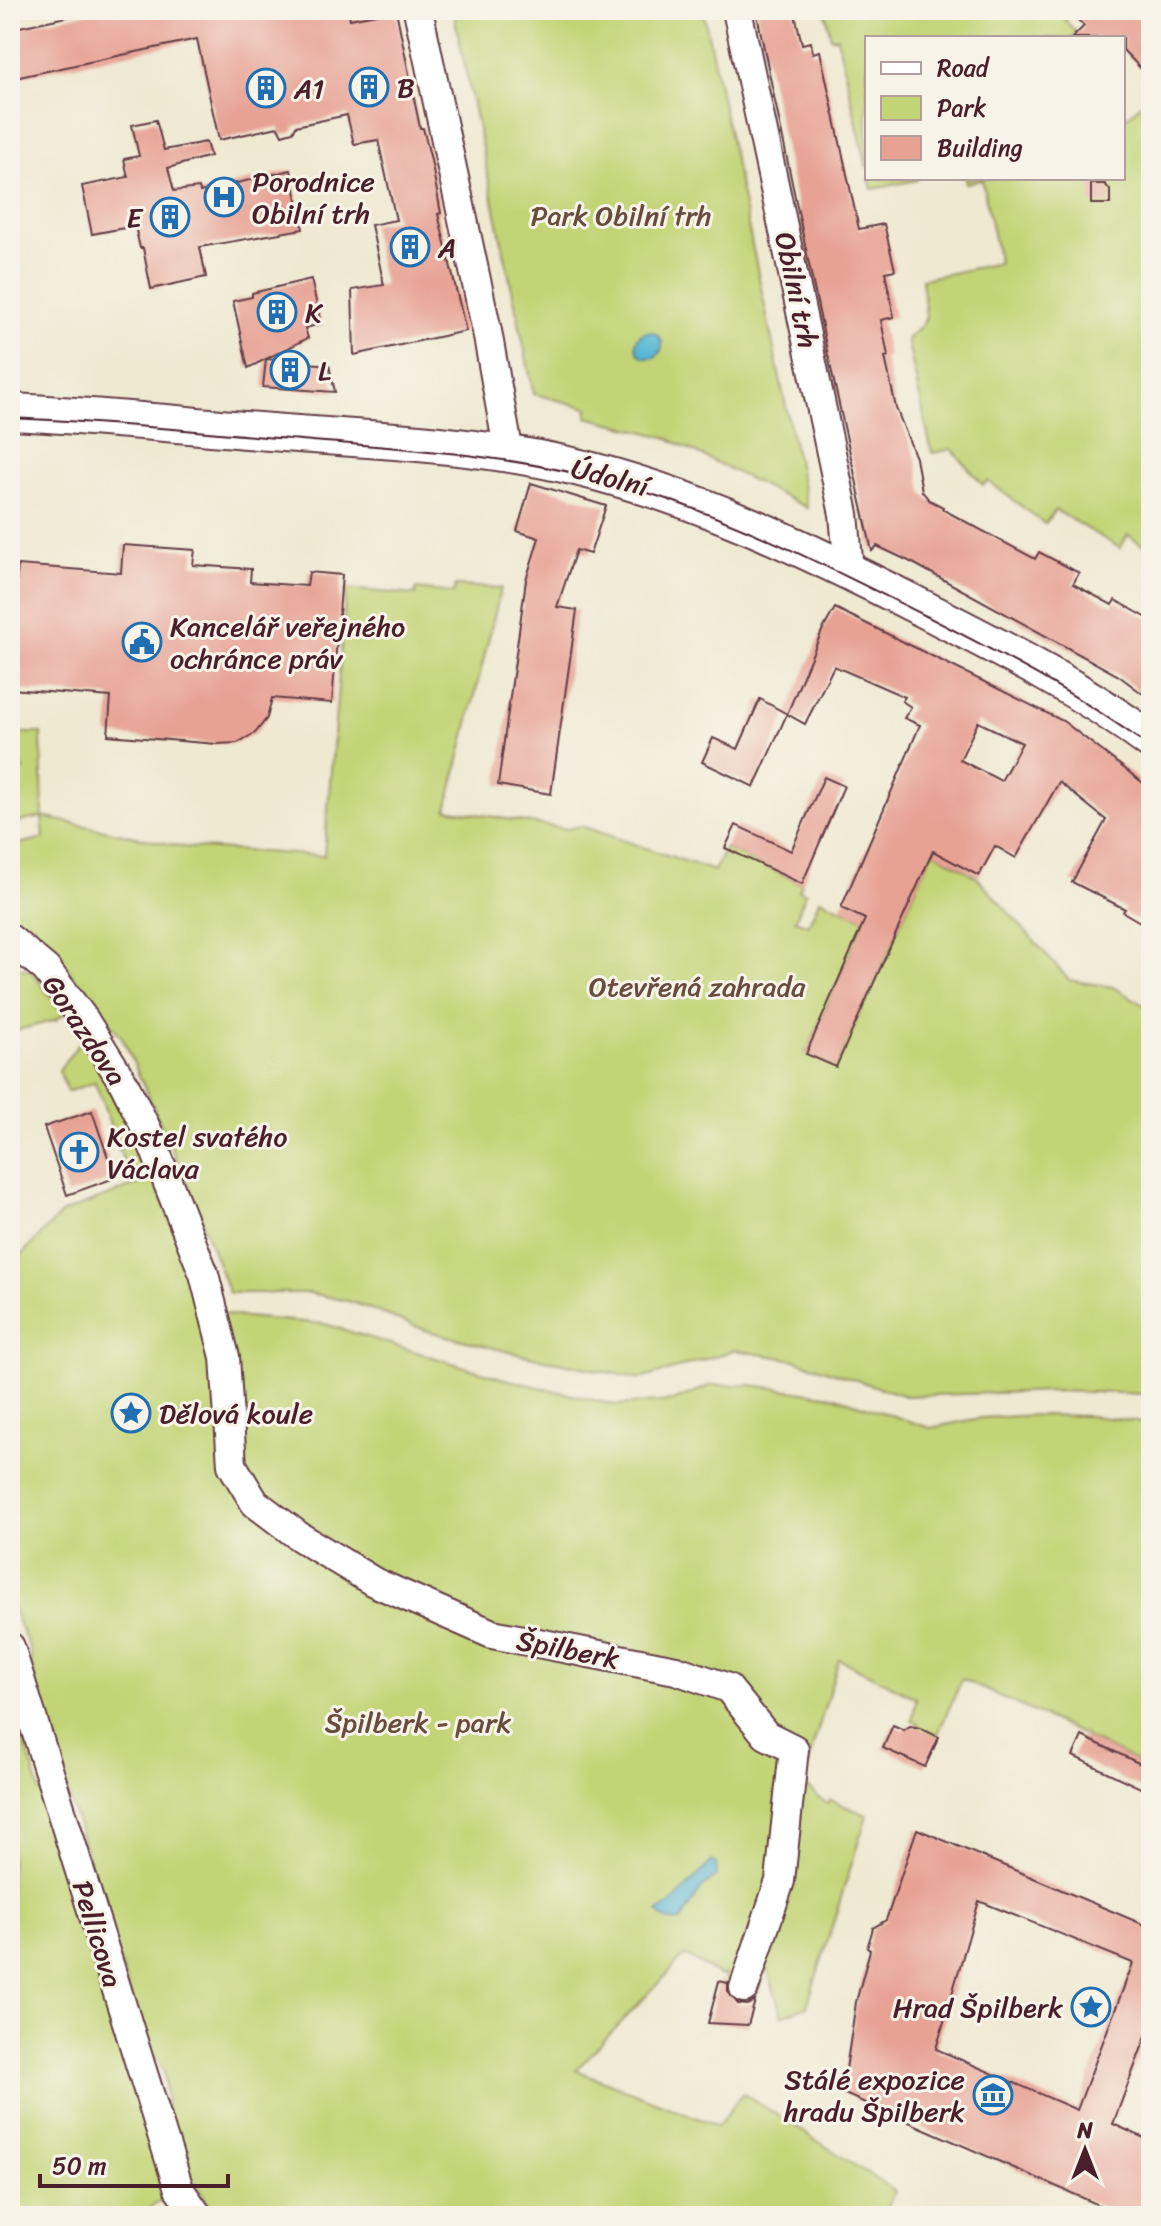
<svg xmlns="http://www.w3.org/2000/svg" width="1161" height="2226" font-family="Sriracha,sans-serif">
  <rect width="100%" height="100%" fill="#f7f3e8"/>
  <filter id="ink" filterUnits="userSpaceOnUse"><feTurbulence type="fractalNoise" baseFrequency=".0125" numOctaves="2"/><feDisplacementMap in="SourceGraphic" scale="16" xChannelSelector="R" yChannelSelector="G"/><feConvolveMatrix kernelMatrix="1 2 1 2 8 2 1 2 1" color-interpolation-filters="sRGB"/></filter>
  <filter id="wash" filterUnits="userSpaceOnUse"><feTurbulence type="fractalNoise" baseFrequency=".006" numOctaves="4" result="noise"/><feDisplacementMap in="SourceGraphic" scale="32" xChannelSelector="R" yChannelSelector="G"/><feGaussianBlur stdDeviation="1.8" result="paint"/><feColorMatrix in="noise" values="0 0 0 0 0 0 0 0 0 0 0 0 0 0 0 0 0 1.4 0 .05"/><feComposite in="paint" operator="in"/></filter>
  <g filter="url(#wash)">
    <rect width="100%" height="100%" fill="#efe9d2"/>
    <g fill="#c3d476" stroke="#867a50" stroke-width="2">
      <polygon points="453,10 703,10 807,508 665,437 587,417 588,408 534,394"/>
      <polygon points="825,10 1068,10 1071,14 1065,20 1077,33 1072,38 867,38 867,168 837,37 831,38"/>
      <polygon points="1143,102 1151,111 1151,550 1128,535 1120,548 1055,510 1045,524 988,481 983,485 952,449 932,453 907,339 923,324 926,317 922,279 999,263 982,180 966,183 965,178 1123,178 1123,121"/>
      <polygon points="869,178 916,178 917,180 872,189"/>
      <polygon points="455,586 501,588 447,809 567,829 581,826 714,871 725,848 802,884 799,890 806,893 795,920 808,925 820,899 865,919 806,1054 836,1067 933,851 978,878 1069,980 1113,987 1151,1009 1151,1394 1054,1391 905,1396 795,1360 735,1350 641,1379 513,1353 428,1331 352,1302 310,1293 229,1293 187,1183 123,1039 56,955 10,917 10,846 44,838 42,817 10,824 10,778 24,769 10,746 10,733 41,733 43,817 184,847 324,856 346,589 416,595 416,589 454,593"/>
      <polygon points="16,968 30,970 64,1014 56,1020 10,1032 10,977"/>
      <polygon points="83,1038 149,1164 128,1174 95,1082 67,1092 59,1070"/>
      <polygon points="151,1179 155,1181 204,1309 234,1316 325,1324 501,1378 615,1405 673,1401 711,1385 751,1385 833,1396 930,1428 980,1418 1039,1415 1090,1416 1151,1423 1151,1769 1086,1737 1084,1733 1081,1734 962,1679 937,1736 917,1729 919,1724 912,1721 916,1698 839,1659 802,1783 827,1804 830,1800 867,1815 807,2006 782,2016 767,1968 758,1991 731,1984 731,1980 725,1979 725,1974 721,1976 685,1955 576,2070 718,2126 743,2093 895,2191 883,2216 216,2216 180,2159 168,2121 164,2071 143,2037 37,1693 29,1647 10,1603 10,1267 62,1213"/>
      <polygon points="10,1693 106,2009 167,2196 139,2216 11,2216"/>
    </g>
    <g fill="#56b7d4" stroke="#506b80" stroke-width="2">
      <circle cx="649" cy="345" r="13"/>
      <path d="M712 1861 716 1864 717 1876 701 1889 681 1921C670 1923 665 1921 658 1912L670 1905Z"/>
    </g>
    <g id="blocks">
      <g fill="#e7a294" fill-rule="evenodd">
        <polygon points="99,10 348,10 350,19 396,10 420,128 423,128 431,160 441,213 438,214 466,331 354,355 352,290 384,285 371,225 396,220 378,140 354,144 347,115 296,126 293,132 282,135 278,127 219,140 197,39 10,79 10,29"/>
        <polygon points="756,10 794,10 802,44 811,42 813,53 820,51 859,229 884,224 895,270 885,272 894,317 881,320 888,356 885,357 896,408 916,458 922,491 929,500 943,507 942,509 1035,559 1039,552 1079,573 1073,584 1112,605 1115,600 1151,620 1151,700 1119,676 913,563 877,546 872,551 828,355"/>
        <polygon points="1068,10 1151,10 1151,79 1123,50 1123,38 1072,38 1084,26"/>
        <polygon points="156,120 164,150 206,142 210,156 168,168 174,191 199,188 200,192 291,170 303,229 200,247 206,277 151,289 143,248 140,248 135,226 92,234 82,186 128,177 124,159 139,156 132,125"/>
        <polygon points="1091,184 1105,184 1110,190 1110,204 1091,204"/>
        <polygon points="311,279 321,324 305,328 308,338 248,368 233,301 252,297 252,293"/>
        <polygon points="266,359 329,365 335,392 263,387"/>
        <polygon points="531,483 606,506 590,554 576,550 557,607 577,610 551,794 498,785 526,580 539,538 517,531"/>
        <polygon points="123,545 195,550 193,565 251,569 250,582 307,586 309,572 342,575 332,703 272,698 267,718 255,733 237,743 217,744 108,735 111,697 11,689 19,598 15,597 18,565 121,573"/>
        <path d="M835 608 1063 721 1151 789V904L1140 922 1123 912 1125 909 1072 882 1106 820 1059 782 1016 858 995 846 979 876 933 851 836 1067 806 1054 865 919 841 908 920 725 904 718 911 707 902 701 905 697 834 666 805 724 787 714 822 631ZM978 722 1022 743 1001 781 960 760Z"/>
        <polygon points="760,699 787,714 754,787 702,762 713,738 738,749"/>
        <polygon points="824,777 844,786 802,884 725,848 736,825 791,851"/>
        <polygon points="92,1111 115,1178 67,1195 44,1127"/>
        <polygon points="893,1725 904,1730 910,1726 920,1728 939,1737 925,1767 883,1748"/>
        <polygon points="1082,1736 1151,1769 1151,1793 1073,1756"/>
        <path d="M917 1829 1147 1926 1151 1921V2023L1113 2124 1151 2141V2216H1124L840 2092 844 2083 856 2002 870 1950 867 1948 871 1935 873 1928 886 1920ZM979 1901 1133 1963 1077 2110 936 2049Z"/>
        <polygon points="719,1981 728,1983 728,1992 738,2004 747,2005 755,2001 748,2025 708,2023"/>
      </g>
    </g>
  </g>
  <g filter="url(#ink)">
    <use href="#blocks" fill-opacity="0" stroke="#633d44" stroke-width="2"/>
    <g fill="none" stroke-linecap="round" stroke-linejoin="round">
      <g stroke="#633d44" stroke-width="32">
        <g id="minor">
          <polyline points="418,10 487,331 509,454"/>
          <polyline points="737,10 844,514 849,571"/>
          <polyline points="10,939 46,969 83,1018 123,1082 147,1130 204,1274 225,1357 232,1465 255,1503 300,1537 374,1582 492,1634 676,1670 728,1688 766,1735 794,1749 780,1881 744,1988"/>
          <polyline points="10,1647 179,2189 198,2216"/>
        </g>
      </g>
      <g stroke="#633d44" stroke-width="40">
        <path id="tertiary" d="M10 412C101 416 192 426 283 433 379 440 478 444 572 466 695 495 808 550 920 607 1000 648 1079 687 1151 741"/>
      </g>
      <use href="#minor" stroke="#fff" stroke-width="28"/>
      <use href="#tertiary" stroke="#fff" stroke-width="36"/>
      <path stroke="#4a1f2b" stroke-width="2" d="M10 418C107 422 204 432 301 440 410 449 519 455 625 486 730 516 828 567 926 616 1004 656 1081 695 1151 748"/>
    </g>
  </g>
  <defs>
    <g id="building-ring" transform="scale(2)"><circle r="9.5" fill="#f7f3e8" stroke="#1f6fb2" stroke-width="1.5"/><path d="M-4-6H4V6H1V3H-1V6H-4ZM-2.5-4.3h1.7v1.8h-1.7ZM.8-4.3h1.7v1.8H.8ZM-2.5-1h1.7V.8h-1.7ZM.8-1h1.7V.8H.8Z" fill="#1f6fb2"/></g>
    <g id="hospital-ring" transform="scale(2)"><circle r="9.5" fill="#f7f3e8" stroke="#1f6fb2" stroke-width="1.5"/><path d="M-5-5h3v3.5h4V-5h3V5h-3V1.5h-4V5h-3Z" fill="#1f6fb2"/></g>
    <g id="civic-ring" transform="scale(2)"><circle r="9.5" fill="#f7f3e8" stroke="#1f6fb2" stroke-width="1.5"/><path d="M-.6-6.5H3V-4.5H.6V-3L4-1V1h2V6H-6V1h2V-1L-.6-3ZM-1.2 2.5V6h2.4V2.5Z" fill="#1f6fb2"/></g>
    <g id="church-ring" transform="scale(2)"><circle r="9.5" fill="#f7f3e8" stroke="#1f6fb2" stroke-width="1.5"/><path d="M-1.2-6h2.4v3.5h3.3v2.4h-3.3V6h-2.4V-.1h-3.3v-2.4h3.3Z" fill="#1f6fb2"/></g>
    <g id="sight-ring" transform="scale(2)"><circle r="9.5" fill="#f7f3e8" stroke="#1f6fb2" stroke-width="1.5"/><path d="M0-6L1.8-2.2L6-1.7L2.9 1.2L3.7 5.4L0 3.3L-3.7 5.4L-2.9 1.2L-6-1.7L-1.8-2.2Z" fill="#1f6fb2"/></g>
    <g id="museum-ring" transform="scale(2)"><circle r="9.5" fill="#f7f3e8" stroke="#1f6fb2" stroke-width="1.5"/><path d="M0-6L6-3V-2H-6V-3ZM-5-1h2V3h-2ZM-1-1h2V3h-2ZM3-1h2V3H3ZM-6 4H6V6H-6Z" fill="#1f6fb2"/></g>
  </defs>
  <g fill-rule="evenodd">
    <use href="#building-ring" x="369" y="87"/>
    <use href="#building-ring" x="266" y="88"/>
    <use href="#hospital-ring" x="224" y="197"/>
    <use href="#building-ring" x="170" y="217"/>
    <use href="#building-ring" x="410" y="247"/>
    <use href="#building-ring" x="277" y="312"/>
    <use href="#building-ring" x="290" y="370"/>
    <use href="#civic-ring" x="142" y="642"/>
    <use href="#church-ring" x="79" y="1152"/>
    <use href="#sight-ring" x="131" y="1413"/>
    <use href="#sight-ring" x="1091" y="2007"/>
    <use href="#museum-ring" x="993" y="2095"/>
  </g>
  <g text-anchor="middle" stroke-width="6" stroke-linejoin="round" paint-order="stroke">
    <g font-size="28" fill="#4a1f2b" stroke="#f7f3e8" text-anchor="start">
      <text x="397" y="97">B</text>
      <text x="294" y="98">A1</text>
      <text x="252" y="191">Porodnice<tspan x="252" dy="32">Obilní trh</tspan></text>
      <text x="142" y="227" text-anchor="end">E</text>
      <text x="438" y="257">A</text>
      <text x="305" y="322">K</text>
      <text x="318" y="380">L</text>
      <text x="170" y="636">Kancelář veřejného<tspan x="170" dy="32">ochránce práv</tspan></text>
      <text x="107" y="1146">Kostel svatého<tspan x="107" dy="32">Václava</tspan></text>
      <text x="159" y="1423">Dělová koule</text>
      <text x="1063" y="2017" text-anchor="end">Hrad Špilberk</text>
      <text x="965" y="2089" text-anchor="end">Stálé expozice<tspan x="965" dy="32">hradu Špilberk</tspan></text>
    </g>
    <g font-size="28" fill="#684c3e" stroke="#f7f3e8">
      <text x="621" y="225">Park Obilní trh</text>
      <text x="697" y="996">Otevřená zahrada</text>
      <text x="418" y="1732">Špilberk - park</text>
    </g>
    <g font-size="28" fill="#4a1f2b" stroke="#f7f3e8">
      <text transform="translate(797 290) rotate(78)" y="10">Obilní trh</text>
      <text transform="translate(610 477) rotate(15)" y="10">Údolní</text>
      <text transform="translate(85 1030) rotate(56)" y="10">Gorazdova</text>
      <text transform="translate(568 1649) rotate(11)" y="10">Špilberk</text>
      <text transform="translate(98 1934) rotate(73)" y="10">Pellicova</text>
    </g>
  </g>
  <rect width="1161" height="2226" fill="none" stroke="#f7f3e8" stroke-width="40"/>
  <rect x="865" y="36" width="260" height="144" fill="#f7f3e8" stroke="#b29e9c" stroke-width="2"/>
  <rect x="881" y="62" width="40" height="12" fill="#ffffff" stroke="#b29e9c" stroke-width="2"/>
  <text x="937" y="76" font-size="24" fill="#4a1f2b">Road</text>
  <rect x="881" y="96" width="40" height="24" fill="#c3d476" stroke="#b29e9c" stroke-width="2"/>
  <text x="937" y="116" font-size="24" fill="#4a1f2b">Park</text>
  <rect x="881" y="136" width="40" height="24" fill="#e7a294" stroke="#b29e9c" stroke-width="2"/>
  <text x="937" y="156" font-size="24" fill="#4a1f2b">Building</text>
  <g transform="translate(1085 2150)" stroke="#f7f3e8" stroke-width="6" paint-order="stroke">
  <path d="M0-6L14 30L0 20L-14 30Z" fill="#4a1f2b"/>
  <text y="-12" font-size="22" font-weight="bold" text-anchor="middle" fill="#4a1f2b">N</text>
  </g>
  <path d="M40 2174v12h188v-12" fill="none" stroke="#4a1f2b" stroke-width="4"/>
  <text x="52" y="2174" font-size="24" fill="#4a1f2b" stroke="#f7f3e8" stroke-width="6" paint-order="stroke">50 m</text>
</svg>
